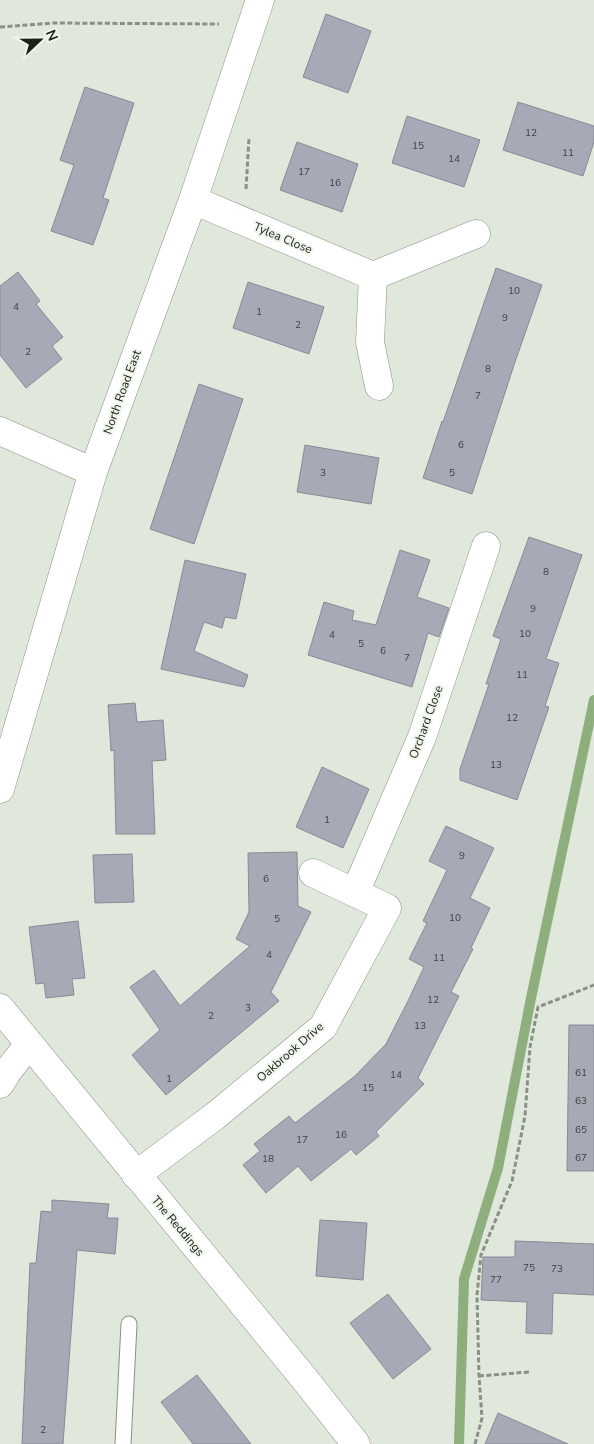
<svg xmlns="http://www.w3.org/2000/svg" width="594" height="1444" font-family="'Nunito Sans',sans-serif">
  <rect width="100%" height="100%" fill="#e0e8dc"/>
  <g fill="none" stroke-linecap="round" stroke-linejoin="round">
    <polyline stroke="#8eae7e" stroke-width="10" points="459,1444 464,1279 498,1168 531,998 594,700"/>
  </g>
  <g fill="#a7aab6" stroke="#888a96">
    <polygon points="326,14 371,31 348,93 303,77"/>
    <polygon points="85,87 134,103 103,198 109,200 93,245 51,231 74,165 60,160"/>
    <polygon points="518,102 594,126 594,142 583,176 503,150"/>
    <polygon points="407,116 480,140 464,187 392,163"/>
    <polygon points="297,142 358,164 342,212 280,190"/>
    <polygon points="496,268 542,285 515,362 472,494 423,478 442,421 443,422"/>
    <polygon points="18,272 40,301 36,304 63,337 52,346 62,359 26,388 0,355 0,286"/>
    <polygon points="248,282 324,307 309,354 233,328"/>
    <polygon points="199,384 243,399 194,544 150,529"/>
    <polygon points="305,445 379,458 371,504 297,492"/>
    <polygon points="529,537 582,555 546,659 559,663 545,706 549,707 517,800 460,780 460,769 489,684 486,684 501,639 493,636"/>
    <polygon points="400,550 430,560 417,597 449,608 439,637 428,633 412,687 308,655 324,602 354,611 352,620 376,625"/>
    <polygon points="185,560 246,574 236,619 225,617 222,628 204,622 194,651 248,675 244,687 161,669"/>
    <polygon points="135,703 137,722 163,720 166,760 152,761 155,834 116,834 114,750 111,751 108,705"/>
    <polygon points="322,767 369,789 343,848 296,827"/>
    <polygon points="446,826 494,848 470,898 490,908 471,948 473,949 451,992 459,996 418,1078 424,1084 376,1132 379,1136 356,1155 351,1149 311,1181 298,1166 266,1193 243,1165 260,1151 254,1144 289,1116 295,1123 355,1076 386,1044 407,1003 424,967 409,959 427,923 423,921 447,870 429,861"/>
    <polygon points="297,852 298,906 311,912 271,992 279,1001 166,1095 132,1055 160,1030 130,987 154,970 180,1006 250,946 236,939 249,912 248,853"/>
    <polygon points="132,854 134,902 95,903 93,855"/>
    <polygon points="78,921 85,978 72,979 74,995 46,998 44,983 36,984 29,927"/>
    <polygon points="569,1025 594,1025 594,1171 567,1171"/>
    <polygon points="52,1200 109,1204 107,1218 118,1218 115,1254 77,1250 63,1444 22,1444 30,1263 36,1263 41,1211 52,1212"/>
    <polygon points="320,1220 367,1223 363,1280 316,1276"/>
    <polygon points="515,1241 594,1244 594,1295 553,1293 552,1334 526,1333 527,1302 481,1300 483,1257 515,1257"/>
    <polygon points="388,1294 431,1349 393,1379 350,1323"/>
    <polygon points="197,1375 219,1403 251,1444 193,1444 161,1402"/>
    <polygon points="498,1413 568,1444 485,1444"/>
  </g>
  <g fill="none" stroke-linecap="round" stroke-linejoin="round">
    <g stroke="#899086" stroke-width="17">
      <polyline id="lane" points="123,1444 129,1324"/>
    </g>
    <g stroke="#899086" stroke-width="29">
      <g id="street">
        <polyline points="193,200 373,276 476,234"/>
        <polyline points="373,276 370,342 379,386"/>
        <polyline points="0,431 93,472"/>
        <polyline points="0,789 93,472 193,200 260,0"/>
        <polyline points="355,893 422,737 486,546"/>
        <polyline points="0,1008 303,1377 356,1444"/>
        <polyline points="0,1084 8,1071 29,1044"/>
        <polyline points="136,1175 215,1116 323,1027 387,908 313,873"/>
      </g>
    </g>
    <g stroke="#8a8f87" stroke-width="3" stroke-dasharray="5 2.5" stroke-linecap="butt">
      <polyline points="0,27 54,23 219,24"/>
      <polyline points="246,189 249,138"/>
      <polyline points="479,1376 529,1372"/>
      <polyline points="475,1444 482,1418 479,1376 477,1295 481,1255 512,1181 525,1116 530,1047 538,1007 594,985"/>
    </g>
    <use href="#lane" stroke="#fff" stroke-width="15"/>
    <use href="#street" stroke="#fff" stroke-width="28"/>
  </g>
  <g text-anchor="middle" stroke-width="4" stroke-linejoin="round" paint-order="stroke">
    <g font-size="10" fill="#3f4141">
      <text x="531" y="136">12</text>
      <text x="418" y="149">15</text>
      <text x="568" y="156">11</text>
      <text x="454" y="162">14</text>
      <text x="304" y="175">17</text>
      <text x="335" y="186">16</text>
      <text x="514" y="294">10</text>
      <text x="16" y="310">4</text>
      <text x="259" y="315">1</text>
      <text x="505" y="321">9</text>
      <text x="298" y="328">2</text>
      <text x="28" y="355">2</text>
      <text x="488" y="372">8</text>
      <text x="478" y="399">7</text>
      <text x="461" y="448">6</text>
      <text x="323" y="476">3</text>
      <text x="452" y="476">5</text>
      <text x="546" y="575">8</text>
      <text x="533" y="612">9</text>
      <text x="525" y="637">10</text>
      <text x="332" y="638">4</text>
      <text x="361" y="647">5</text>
      <text x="383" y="654">6</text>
      <text x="407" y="661">7</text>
      <text x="522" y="678">11</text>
      <text x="512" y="721">12</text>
      <text x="496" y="768">13</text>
      <text x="327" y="823">1</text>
      <text x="462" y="859">9</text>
      <text x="266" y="882">6</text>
      <text x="455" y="921">10</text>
      <text x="277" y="922">5</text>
      <text x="269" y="958">4</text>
      <text x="439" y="961">11</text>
      <text x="433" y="1003">12</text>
      <text x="248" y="1011">3</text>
      <text x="211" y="1019">2</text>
      <text x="420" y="1029">13</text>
      <text x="581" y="1076">61</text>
      <text x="396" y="1078">14</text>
      <text x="169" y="1082">1</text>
      <text x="368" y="1091">15</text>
      <text x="581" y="1104">63</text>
      <text x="581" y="1133">65</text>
      <text x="341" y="1138">16</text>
      <text x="302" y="1143">17</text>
      <text x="581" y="1161">67</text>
      <text x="268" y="1162">18</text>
      <text x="529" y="1271">75</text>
      <text x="557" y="1272">73</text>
      <text x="496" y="1283">77</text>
      <text x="43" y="1433">2</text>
    </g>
    <g font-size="12" fill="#1c1e1a" stroke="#eef5ea">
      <text transform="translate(283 238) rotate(23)" y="4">Tylea Close</text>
      <text transform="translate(122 392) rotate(-70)" y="4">North Road East</text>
      <text transform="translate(426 722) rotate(-70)" y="4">Orchard Close</text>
      <text transform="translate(290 1052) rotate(-41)" y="4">Oakbrook Drive</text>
      <text transform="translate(178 1226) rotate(50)" y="4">The Reddings</text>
    </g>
  </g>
  <g transform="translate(40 40) rotate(68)" stroke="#eef5ea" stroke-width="4" paint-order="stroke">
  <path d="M0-4L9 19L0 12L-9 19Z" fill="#1c1e1a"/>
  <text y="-8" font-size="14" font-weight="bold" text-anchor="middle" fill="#1c1e1a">N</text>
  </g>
</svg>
